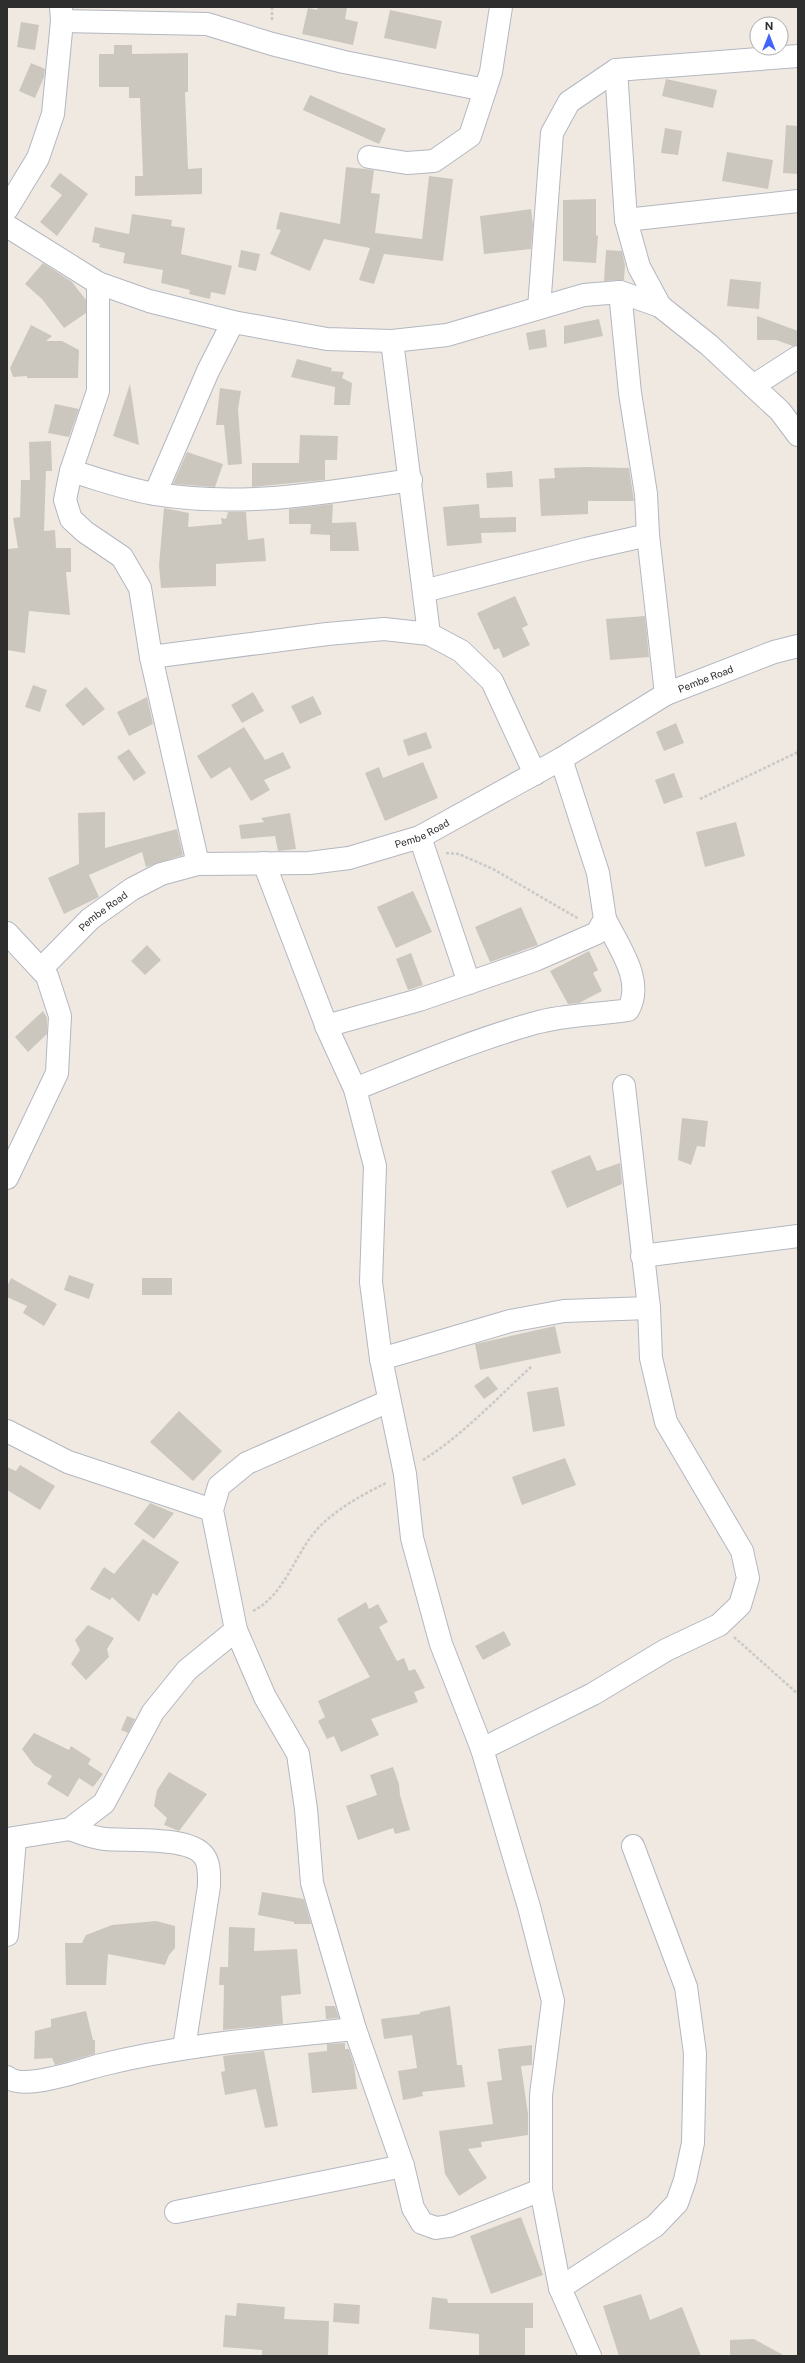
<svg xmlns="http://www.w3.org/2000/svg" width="805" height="2363" font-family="'Public Sans',sans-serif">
  <rect width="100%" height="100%" fill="#efe9e1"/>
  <g fill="#cbc7bf">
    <polygon points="318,7 347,7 345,19 358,22 353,45 302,34 308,8 317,10"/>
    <polygon points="390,10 442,21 436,49 384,38"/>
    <polygon points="21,22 39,25 35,50 17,47"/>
    <polygon points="114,45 132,45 132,54 188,53 188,92 185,92 188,169 202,168 202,194 135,196 135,176 143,176 140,98 129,98 129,87 99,87 99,54 114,54"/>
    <polygon points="31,63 45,69 44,77 35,98 19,91"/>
    <polygon points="666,79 717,90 713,108 662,96"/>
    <polygon points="310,95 386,129 379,144 303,110"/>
    <polygon points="786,125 798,126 798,174 783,173"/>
    <polygon points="665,128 682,131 678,155 661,153"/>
    <polygon points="727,152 773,160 768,189 722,181"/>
    <polygon points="346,167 374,170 371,193 380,194 375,233 422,239 429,176 453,179 443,261 384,254 374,284 359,280 370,248 324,239 310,271 270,254 281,230 276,229 280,212 340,224"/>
    <polygon points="60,173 88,194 57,236 40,222 62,195 50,186"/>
    <polygon points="596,199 596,235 598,236 596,263 563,261 563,200"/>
    <polygon points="531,209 533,225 531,249 484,254 480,216"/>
    <polygon points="132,214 172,220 171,226 185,228 181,254 232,266 225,295 211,292 210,299 189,294 190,290 161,283 163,270 123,263 125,253 99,247 100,244 92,242 95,227 129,234"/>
    <polygon points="241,250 260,254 256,271 238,267"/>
    <polygon points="606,250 622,251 625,265 624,280 604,281"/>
    <polygon points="43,263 72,282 86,300 86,313 64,328 42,299 25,284"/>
    <polygon points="730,279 761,282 759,309 727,306"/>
    <polygon points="757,316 798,331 798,345 793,346 776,340 757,340"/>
    <polygon points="599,319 603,336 564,344 564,326"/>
    <polygon points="31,325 52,336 46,341 62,341 79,350 78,378 27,378 27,376 13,377 10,368"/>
    <polygon points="545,329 547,347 529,350 526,333"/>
    <polygon points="297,359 332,368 331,371 344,372 342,378 352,383 350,405 334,405 335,387 291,377"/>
    <polygon points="130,384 139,445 113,436"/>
    <polygon points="220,388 241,391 238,409 242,464 228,465 224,425 216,425"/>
    <polygon points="55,404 79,409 69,437 48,433"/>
    <polygon points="300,435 338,436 337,460 325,460 325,480 252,487 252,463 299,463"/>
    <polygon points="51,441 52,471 46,471 44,531 55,530 56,548 71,548 71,572 66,572 70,615 29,611 25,653 7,650 7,549 18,548 13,518 20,517 21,480 30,480 29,442"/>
    <polygon points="187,452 223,464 215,487 173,484"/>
    <polygon points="586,467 629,468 634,501 588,501 588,514 541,516 539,479 555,478 554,468"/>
    <polygon points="512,471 513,487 487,488 486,473"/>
    <polygon points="333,504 332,523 356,522 359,551 330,551 330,535 310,534 311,524 289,524 289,509"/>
    <polygon points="479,504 480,518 516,517 516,532 481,533 482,543 447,546 443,507"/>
    <polygon points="164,508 189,513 188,527 222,524 221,518 226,519 228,512 246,512 248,540 264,538 266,561 216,564 216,586 161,588 159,565"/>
    <polygon points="515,596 528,625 522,628 530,645 503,658 499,648 494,650 477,613"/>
    <polygon points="645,616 649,657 610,660 606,619"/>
    <polygon points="33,685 47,690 40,712 25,707"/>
    <polygon points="86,687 105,709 83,726 65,705"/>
    <polygon points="253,692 264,711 242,723 231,705"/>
    <polygon points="313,696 322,714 300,724 291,706"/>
    <polygon points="147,697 153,724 129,736 117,712"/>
    <polygon points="676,723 684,743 664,751 656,732"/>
    <polygon points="244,727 265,760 283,752 291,768 264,780 270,790 251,801 230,767 211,779 197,756"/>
    <polygon points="426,732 432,748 408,756 403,740"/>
    <polygon points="129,749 146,773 134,781 117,757"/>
    <polygon points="423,762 438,798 385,821 365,773 379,767 383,778"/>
    <polygon points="674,773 683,797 664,804 655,780"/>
    <polygon points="105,812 105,848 177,829 183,855 146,867 142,852 89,875 99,897 64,914 48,878 79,864 78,813"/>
    <polygon points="290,813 296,849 278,851 275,836 241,839 239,825 264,822 261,818"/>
    <polygon points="736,822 745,856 705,867 696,832"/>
    <polygon points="413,891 432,932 396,948 377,907"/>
    <polygon points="521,907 538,945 490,962 475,927"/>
    <polygon points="147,945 161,960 145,975 131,961"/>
    <polygon points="589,951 598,970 593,973 602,991 579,1003 568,1004 550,971"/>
    <polygon points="411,953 423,985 408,990 396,959"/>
    <polygon points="43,1011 47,1018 47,1034 28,1052 15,1037"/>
    <polygon points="682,1118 708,1121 705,1147 697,1146 691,1165 678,1160"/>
    <polygon points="590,1155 597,1171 620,1163 622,1184 567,1208 551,1171"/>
    <polygon points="69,1275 94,1284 89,1299 64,1290"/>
    <polygon points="11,1278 57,1304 44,1326 23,1313 27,1306 7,1297 7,1287"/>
    <rect x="142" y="1278" width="30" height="17"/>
    <polygon points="555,1326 561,1353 480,1370 475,1344"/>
    <polygon points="488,1376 498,1389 484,1399 474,1386"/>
    <polygon points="558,1387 565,1426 533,1432 527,1392"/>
    <polygon points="179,1411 222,1451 193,1481 150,1442"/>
    <polygon points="565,1458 576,1485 522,1505 512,1477"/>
    <polygon points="20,1465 55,1486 40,1510 7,1490 7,1467 16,1471"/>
    <polygon points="150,1503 174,1513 154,1539 134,1524"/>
    <polygon points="143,1539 179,1562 157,1596 153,1593 139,1622 112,1597 110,1600 90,1589 104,1567 114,1574"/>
    <polygon points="366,1602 369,1609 378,1604 388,1622 379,1627 397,1661 404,1658 409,1671 415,1669 425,1688 414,1692 418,1702 371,1719 379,1735 341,1752 334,1736 327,1739 318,1721 325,1717 318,1701 370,1677 337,1619"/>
    <polygon points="88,1625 114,1638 107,1649 109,1657 86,1680 71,1664 80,1650 75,1640"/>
    <polygon points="504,1631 511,1645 483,1660 475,1646"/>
    <polygon points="127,1716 135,1719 128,1733 121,1730"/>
    <polygon points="34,1733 69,1750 71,1746 91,1759 88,1764 103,1774 93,1787 79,1778 68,1797 47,1784 52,1776 34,1765 22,1749"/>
    <polygon points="393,1767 399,1784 400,1795 410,1830 395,1834 393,1828 358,1840 346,1806 377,1795 370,1775"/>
    <polygon points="169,1772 207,1794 179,1831 164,1825 167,1818 154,1806 157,1790"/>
    <polygon points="262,1892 304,1899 311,1924 294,1924 294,1922 258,1915"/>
    <polygon points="156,1921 175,1926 175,1948 169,1955 165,1965 108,1954 106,1985 66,1985 65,1943 82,1943 86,1935 112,1925"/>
    <polygon points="229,1927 255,1928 254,1951 297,1949 301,1994 281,1996 283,2024 223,2030 224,1985 219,1985 220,1967 228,1967"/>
    <polygon points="325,2006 335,2006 339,2018 326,2019"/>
    <polygon points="450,2006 457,2065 462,2065 465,2087 422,2092 423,2096 403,2100 398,2071 417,2068 412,2035 384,2039 381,2019 420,2014 420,2012"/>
    <polygon points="86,2011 93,2040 95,2040 95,2054 55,2065 52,2058 34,2059 35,2031 51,2027 51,2019"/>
    <polygon points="345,2043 345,2049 349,2049 354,2065 357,2089 312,2093 308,2053 327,2051 327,2044"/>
    <polygon points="532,2045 532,2065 521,2066 528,2114 528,2135 481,2142 482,2147 468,2149 487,2178 459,2196 445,2174 439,2131 493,2124 487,2082 502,2080 498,2049"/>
    <polygon points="264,2051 278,2126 265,2128 256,2089 225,2095 221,2072 225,2071 223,2056"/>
    <polygon points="521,2217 543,2275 491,2294 470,2236"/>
    <polygon points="641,2294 650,2320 682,2307 701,2356 619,2356 603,2306"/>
    <polygon points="432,2297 447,2299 448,2303 533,2303 533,2328 525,2328 525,2356 479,2356 479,2334 429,2329"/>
    <polygon points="237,2303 285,2307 284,2319 329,2321 328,2356 262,2356 262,2350 223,2347 225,2315 236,2316"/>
    <polygon points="334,2303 360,2305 359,2324 333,2322"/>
    <polygon points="752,2339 754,2339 785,2356 730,2356 730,2340"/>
  </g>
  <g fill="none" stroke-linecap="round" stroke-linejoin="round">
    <g stroke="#b4b7c1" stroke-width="24">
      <g id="minor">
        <polyline points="62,21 207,24 272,44 344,62 485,90"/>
        <polyline points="616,70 626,220 639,267 660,306"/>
        <polyline points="369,157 407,163 434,161 470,136 491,72 501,7"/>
        <polyline points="7,209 38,158 53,114 62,21 61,7"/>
        <polyline points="626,220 798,201"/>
        <polyline points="7,226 98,283 149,301 233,322 327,339 392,341 447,335 584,295 620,292 660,306 709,345 780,411 798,435"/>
        <polyline points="98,283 98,391 71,471 65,500 71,519 85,532 122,557 140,588 151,657 198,864"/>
        <polyline points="620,292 630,393 646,494 648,535 666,694"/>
        <polyline points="539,308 552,133 569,102 616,70 798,56"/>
        <polyline points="392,341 429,634"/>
        <polyline points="753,386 798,357"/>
        <path d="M71 471C99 479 128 490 156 494 241 508 327 493 411 480"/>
        <polyline points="155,494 208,371 233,322"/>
        <polyline points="424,591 586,549 648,535"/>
        <polyline points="151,657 327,634 384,629 429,634 461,651 492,681 535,774"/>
        <polyline points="420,837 469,983"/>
        <polyline points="264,863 328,1030 355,1089 375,1166 371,1282 381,1359 405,1474 412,1538 441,1644 482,1749 529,1907 553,2001 541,2095 541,2190 560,2288 590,2356"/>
        <polyline points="7,933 47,976 60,1016 57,1073 7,1178"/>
        <path id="s1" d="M41 969 90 919 132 889 161 874 198 864 309 863 349 858 420 837 561 759 666 694 774 652 798 646"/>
        <polyline points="326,1026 419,1000 535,960 597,933 605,919 598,873 561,759"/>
        <path d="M355 1089C415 1065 474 1040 535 1023 566 1014 597 1015 628 1010 645 981 618 946 605 919"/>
        <polyline points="642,1256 798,1236"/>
        <polyline points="381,1359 510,1321 564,1311 649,1308"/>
        <polyline points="389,1401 247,1463 219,1486 212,1510 236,1630 265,1697 298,1754 306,1809 312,1883 355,2029 403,2166 413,2208 422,2223 436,2228 449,2226 541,2190"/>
        <polyline points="7,1431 68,1462 212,1510"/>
        <polyline points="482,1749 593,1694 666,1650 719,1625 740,1605 748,1578 742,1551 666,1422 651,1358 649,1308 624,1086"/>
        <path d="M70 1829C81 1833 93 1838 105 1839 128 1841 190 1836 204 1856 210 1864 209 1876 209 1886L184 2048"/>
        <polyline points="7,1839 70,1829 104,1803 153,1712 187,1670 236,1630"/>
        <polyline points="7,1935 15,1839"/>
        <path d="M7 2077C23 2091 82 2070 101 2065 184 2044 270 2038 355 2029"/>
        <polyline points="176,2212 403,2166"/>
        <polyline points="560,2288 655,2226 677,2203 685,2180 693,2143 695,2053 686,1987 633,1846"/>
      </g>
    </g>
    <g stroke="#c9c9c9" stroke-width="2.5" stroke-dasharray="3 2" stroke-linecap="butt">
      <polyline points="272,7 272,22"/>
      <polyline points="700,799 798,752"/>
      <polyline points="446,853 459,854 493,869 579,919"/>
      <path d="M423 1460C463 1435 497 1398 532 1366"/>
      <path d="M253 1611C282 1596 292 1563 310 1538 328 1513 360 1496 386 1483"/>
      <polyline points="734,1637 798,1694"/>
    </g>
    <use href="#minor" stroke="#fff" stroke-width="22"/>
  </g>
  <g text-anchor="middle" stroke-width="3.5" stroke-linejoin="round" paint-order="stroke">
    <g font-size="10" fill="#2e2e2e" stroke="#fff">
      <text dy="4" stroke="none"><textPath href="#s1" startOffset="745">Pembe Road</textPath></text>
      <text dy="4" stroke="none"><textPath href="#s1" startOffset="421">Pembe Road</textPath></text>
      <text dy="4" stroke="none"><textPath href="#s1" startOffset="85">Pembe Road</textPath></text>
    </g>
  </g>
  <rect width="805" height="2363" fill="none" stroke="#2e2e2e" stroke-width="16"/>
  <g transform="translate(769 36)"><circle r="19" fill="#ffffff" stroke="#ababab"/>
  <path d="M0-3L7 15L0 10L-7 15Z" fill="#4264fb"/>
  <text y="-6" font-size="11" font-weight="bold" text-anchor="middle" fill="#2e2e2e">N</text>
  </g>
</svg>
